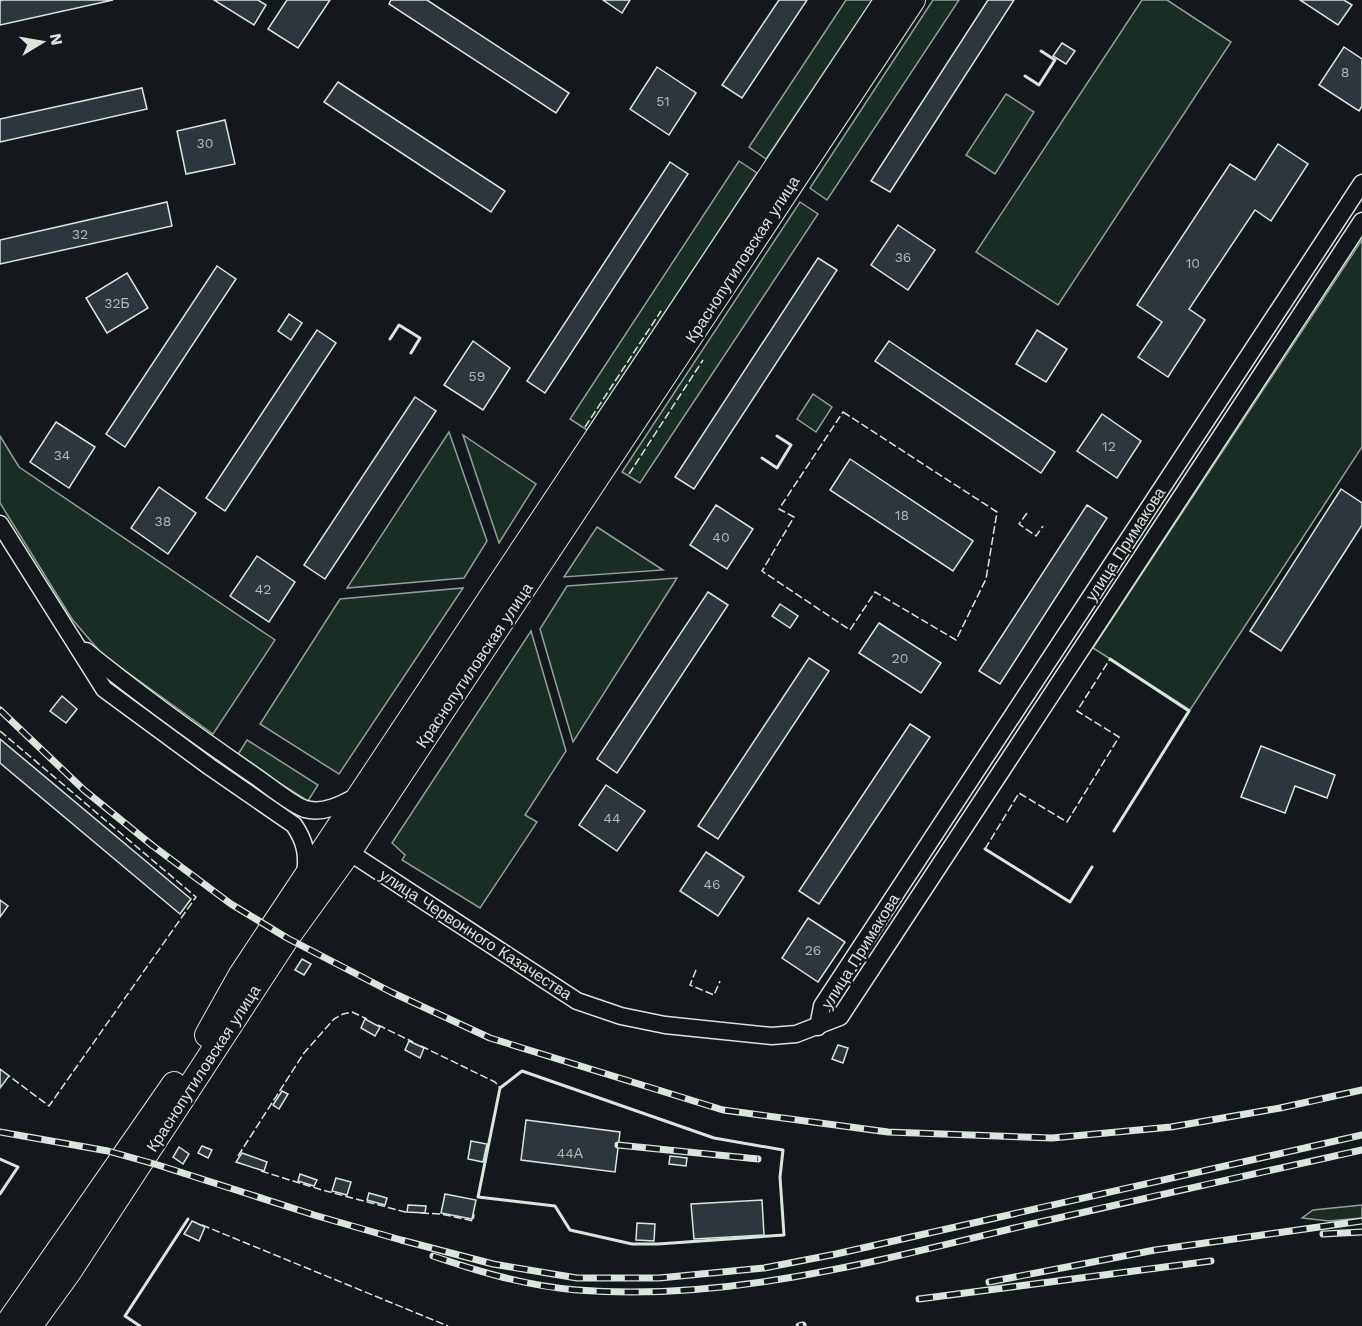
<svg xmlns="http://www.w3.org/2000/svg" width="1362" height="1326" font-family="'Work Sans',sans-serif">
  <rect width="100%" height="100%" fill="#14181c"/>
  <g fill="#1a2d24" stroke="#939e99" stroke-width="1.5">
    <polygon points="846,0 872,0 766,159 749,147"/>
    <polygon points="933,0 959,0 827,200 810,188"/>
    <polygon points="1142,0 1167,0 1231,42 1058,305 976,252"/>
    <polygon points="1006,94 1034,112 995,174 966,155"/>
    <polygon points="739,161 757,173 587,430 570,419"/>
    <polygon points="800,202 818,214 640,483 622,472"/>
    <polygon points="1362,240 1362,447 1190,710 1093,648"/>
    <polygon points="813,394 832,407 816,432 797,419"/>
    <polygon points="449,432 487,541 464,578 347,588"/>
    <polygon points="463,435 536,484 499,543"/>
    <polygon points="0,436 19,467 275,640 213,734 102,654 72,619 0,503"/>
    <polygon points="597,527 663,570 564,577"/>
    <polygon points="677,578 573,742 540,629 567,586"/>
    <polygon points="463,588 339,774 260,724 340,599"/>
    <polygon points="531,631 566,751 525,815 537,822 480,908 402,860 405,855 392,843"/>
    <polygon points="247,740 318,785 308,801 237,756"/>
    <polygon points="1362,1205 1362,1218 1329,1221 1302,1218 1313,1210"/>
  </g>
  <g fill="#2c363c" stroke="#d8e6dc" stroke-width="1.5">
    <polygon points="2,0 113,0 0,25 0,1"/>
    <polygon points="214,0 258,0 266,5 254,25"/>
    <polygon points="287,0 330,0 298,48 268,29"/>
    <polygon points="391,0 427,0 569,93 556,113 389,4"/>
    <polygon points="603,0 630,0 622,13"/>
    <polygon points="779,0 807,0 742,98 722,85"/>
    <polygon points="988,0 1014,0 890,192 871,181"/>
    <polygon points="1300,0 1344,0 1352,5 1338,25"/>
    <polygon points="1062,43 1075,51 1066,64 1053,56"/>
    <polygon points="1344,47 1362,59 1362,106 1359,111 1319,85"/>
    <polygon points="657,67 696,93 669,135 630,109"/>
    <polygon points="338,82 505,191 491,212 324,102"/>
    <polygon points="142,88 147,109 0,142 0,119"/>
    <polygon points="225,120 235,164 186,174 177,131"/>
    <polygon points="1278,144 1308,164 1271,221 1255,210 1189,309 1205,320 1168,377 1138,357 1162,322 1137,305 1230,164 1255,180"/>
    <polygon points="670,162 688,174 545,393 527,381"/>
    <polygon points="167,202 172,226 0,264 0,240"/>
    <polygon points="898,225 935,250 908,290 871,265"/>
    <polygon points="818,258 837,270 694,489 675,477"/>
    <polygon points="217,266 236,279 125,447 106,434"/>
    <polygon points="127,273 148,308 107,333 86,298"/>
    <polygon points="289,314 302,323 291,340 278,331"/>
    <polygon points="317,330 336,343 225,511 206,498"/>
    <polygon points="1037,330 1067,349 1046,382 1016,364"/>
    <polygon points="473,341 510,368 483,410 444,385"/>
    <polygon points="889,341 1055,452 1041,473 875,361"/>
    <polygon points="415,397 436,411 325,579 304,565"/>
    <polygon points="1102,414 1141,441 1117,478 1077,451"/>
    <polygon points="56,422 95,447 69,488 30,462"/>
    <polygon points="850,459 973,541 953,571 830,490"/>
    <polygon points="159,487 196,513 168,554 131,528"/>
    <polygon points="1341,489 1362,503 1362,525 1281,651 1250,631"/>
    <polygon points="716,505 753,529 727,569 690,545"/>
    <polygon points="1087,505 1107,518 1000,684 979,671"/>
    <polygon points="257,556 295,582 269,622 230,596"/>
    <polygon points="708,592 728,605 617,773 597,759"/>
    <polygon points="780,604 798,616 790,628 772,616"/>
    <polygon points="879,623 941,663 921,693 859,653"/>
    <polygon points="809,658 829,671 718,839 698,826"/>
    <polygon points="62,696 77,709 66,723 50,711"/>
    <polygon points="910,724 930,737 819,904 799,891"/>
    <polygon points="0,739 191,899 180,914 0,763"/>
    <polygon points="1261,746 1335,775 1327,798 1295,786 1285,813 1241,797"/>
    <polygon points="606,785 645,811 617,851 579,825"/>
    <polygon points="706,852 744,877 718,916 680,891"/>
    <polygon points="0,900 8,906 0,917"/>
    <polygon points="808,918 845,942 818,982 782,958"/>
    <polygon points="302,959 311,964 304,975 295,970"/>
    <polygon points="365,1019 380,1027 375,1036 361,1028"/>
    <polygon points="409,1041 424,1048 420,1058 405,1050"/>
    <polygon points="838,1045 848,1048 843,1063 832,1059"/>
    <polygon points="0,1069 9,1076 0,1088"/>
    <polygon points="282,1091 288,1094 279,1109 273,1105"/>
    <polygon points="526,1120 620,1132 615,1172 521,1160"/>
    <polygon points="471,1141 487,1144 483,1162 468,1159"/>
    <polygon points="202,1146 212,1150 208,1158 198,1153"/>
    <polygon points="179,1147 189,1154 183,1164 173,1157"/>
    <polygon points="242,1153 267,1162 264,1171 236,1162"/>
    <polygon points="670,1156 687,1158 686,1166 669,1164"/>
    <polygon points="300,1174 317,1180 314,1186 298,1181"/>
    <polygon points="336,1178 351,1182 347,1195 332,1191"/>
    <polygon points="369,1193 387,1198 385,1205 367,1200"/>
    <polygon points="445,1194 476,1200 472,1219 441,1213"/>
    <polygon points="762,1200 764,1235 694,1239 691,1204"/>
    <polygon points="408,1205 426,1206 425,1213 407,1212"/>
    <polygon points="192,1221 205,1227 199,1241 184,1234"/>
    <polygon points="637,1223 655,1224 654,1241 636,1240"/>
  </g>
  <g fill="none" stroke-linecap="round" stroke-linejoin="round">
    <g stroke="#d8e6dc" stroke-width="19">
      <g id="minor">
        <path d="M0 524 104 689 210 767 294 825C305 841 308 855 305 875"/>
        <path d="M86 651C140 695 197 736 255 776 267 784 292 805 305 809 323 814 341 805 357 796"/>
        <polyline points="349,852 577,1001 621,1016 665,1025 772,1036 796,1034 840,1017 1362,221"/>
        <polyline points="818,1027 822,1006 1362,183"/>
      </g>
    </g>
    <g stroke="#d8e6dc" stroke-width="26">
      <g id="secondary">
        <polyline points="207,1035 240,976 271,929 887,0"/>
        <polyline points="6,1326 174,1084"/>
        <polyline points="30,1326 69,1272 287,938 349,852 913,0"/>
      </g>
    </g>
    <use href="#minor" stroke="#14181c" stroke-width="16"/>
    <use href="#secondary" stroke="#14181c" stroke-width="24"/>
    <g stroke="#d8e6dc" stroke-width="7">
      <g id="rail">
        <polyline points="0,710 84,790 153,846 231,904 287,938 391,992 490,1038 723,1110 888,1132 1052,1138 1171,1127 1280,1108 1362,1090"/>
        <polyline points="0,1132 108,1151 158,1165 314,1215 401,1240 493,1264 577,1278 659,1278 764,1268 836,1254 1362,1135"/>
        <polyline points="618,1145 758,1159"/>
        <polyline points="1323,1234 1362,1232"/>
        <path d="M433 1256C480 1272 527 1286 577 1290 730 1302 880 1260 1027 1225 1139 1199 1250 1175 1362 1150"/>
        <polyline points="989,1282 1155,1250 1362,1221"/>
        <polyline points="919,1299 1211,1261"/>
        <polyline points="799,1326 803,1325"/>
      </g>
    </g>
    <use href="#rail" stroke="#14181c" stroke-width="4.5" stroke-dasharray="14" stroke-linecap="butt"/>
    <g stroke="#d8e6dc" stroke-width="1.5" stroke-dasharray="8 3" stroke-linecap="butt">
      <polygon points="843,412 997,512 986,579 956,640 875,592 850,630 762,571 794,517 779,509"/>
      <polyline points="585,427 661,311"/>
      <polyline points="629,474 703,360"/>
      <polyline points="1027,513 1019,524 1036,536 1043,526"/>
      <polyline points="0,731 196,897 49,1106 9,1076"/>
      <polyline points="985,849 1019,793 1067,822 1119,737 1077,711 1110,659"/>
      <polyline points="696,970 690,985 714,995 720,981"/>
      <polyline points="378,1025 413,1042"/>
      <polyline points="421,1046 495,1082 500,1088"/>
      <polyline points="238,1156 304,1053 334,1019 343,1014 352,1012 367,1019"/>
      <polyline points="261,1171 322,1190 409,1213"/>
      <polyline points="421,1213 441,1214 473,1221 474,1214"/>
      <polyline points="202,1225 448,1326"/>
      <polyline points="140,1326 141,1326"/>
    </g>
    <g stroke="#d8e6dc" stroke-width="3">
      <polyline points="1025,76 1039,85 1055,60 1041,51"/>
      <polyline points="390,339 399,325 420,338 411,353"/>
      <polyline points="762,458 777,468 791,445 777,436"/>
      <polyline points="1110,659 1189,711 1114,831"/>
      <polyline points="985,849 1070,902 1092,867"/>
      <polygon points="522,1071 714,1138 783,1150 780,1177 784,1235 658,1244 632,1244 570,1230 555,1206 478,1197 500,1088"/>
      <polyline points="0,1159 18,1167 0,1194"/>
      <polyline points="140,1326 125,1316 188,1219"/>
    </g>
  </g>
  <g text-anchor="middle" stroke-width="4.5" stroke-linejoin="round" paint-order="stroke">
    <g font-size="14" fill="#adbab4">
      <text x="1345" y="77">8</text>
      <text x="663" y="106">51</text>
      <text x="205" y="148">30</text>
      <text x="80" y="239">32</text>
      <text x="903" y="262">36</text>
      <text x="1193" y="268">10</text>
      <text x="117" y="308">32Б</text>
      <text x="477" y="381">59</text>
      <text x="1109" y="451">12</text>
      <text x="62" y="460">34</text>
      <text x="902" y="520">18</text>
      <text x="163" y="526">38</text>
      <text x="721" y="542">40</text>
      <text x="263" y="594">42</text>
      <text x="900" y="663">20</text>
      <text x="612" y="823">44</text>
      <text x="712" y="889">46</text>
      <text x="813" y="955">26</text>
      <text x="570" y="1158">44А</text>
    </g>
    <g font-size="16" fill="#d8e6dc" stroke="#14181c">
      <text transform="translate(742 259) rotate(-57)" y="6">Краснопутиловская улица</text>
      <text transform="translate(1125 544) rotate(-57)" y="6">улица Примакова</text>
      <text transform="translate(474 665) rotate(-56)" y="6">Краснопутиловская улица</text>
      <text transform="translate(476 934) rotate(33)" y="6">улица Червонного Казачества</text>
      <text transform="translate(860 951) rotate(-58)" y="6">улица Примакова</text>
      <text transform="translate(203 1068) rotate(-57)" y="6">Краснопутиловская улица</text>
    </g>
  </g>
  <g transform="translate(42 42) rotate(79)" stroke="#14181c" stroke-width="4.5" paint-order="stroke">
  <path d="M0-4.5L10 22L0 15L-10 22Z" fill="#d8e6dc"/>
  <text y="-9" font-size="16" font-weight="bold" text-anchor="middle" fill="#d8e6dc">N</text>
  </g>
</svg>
